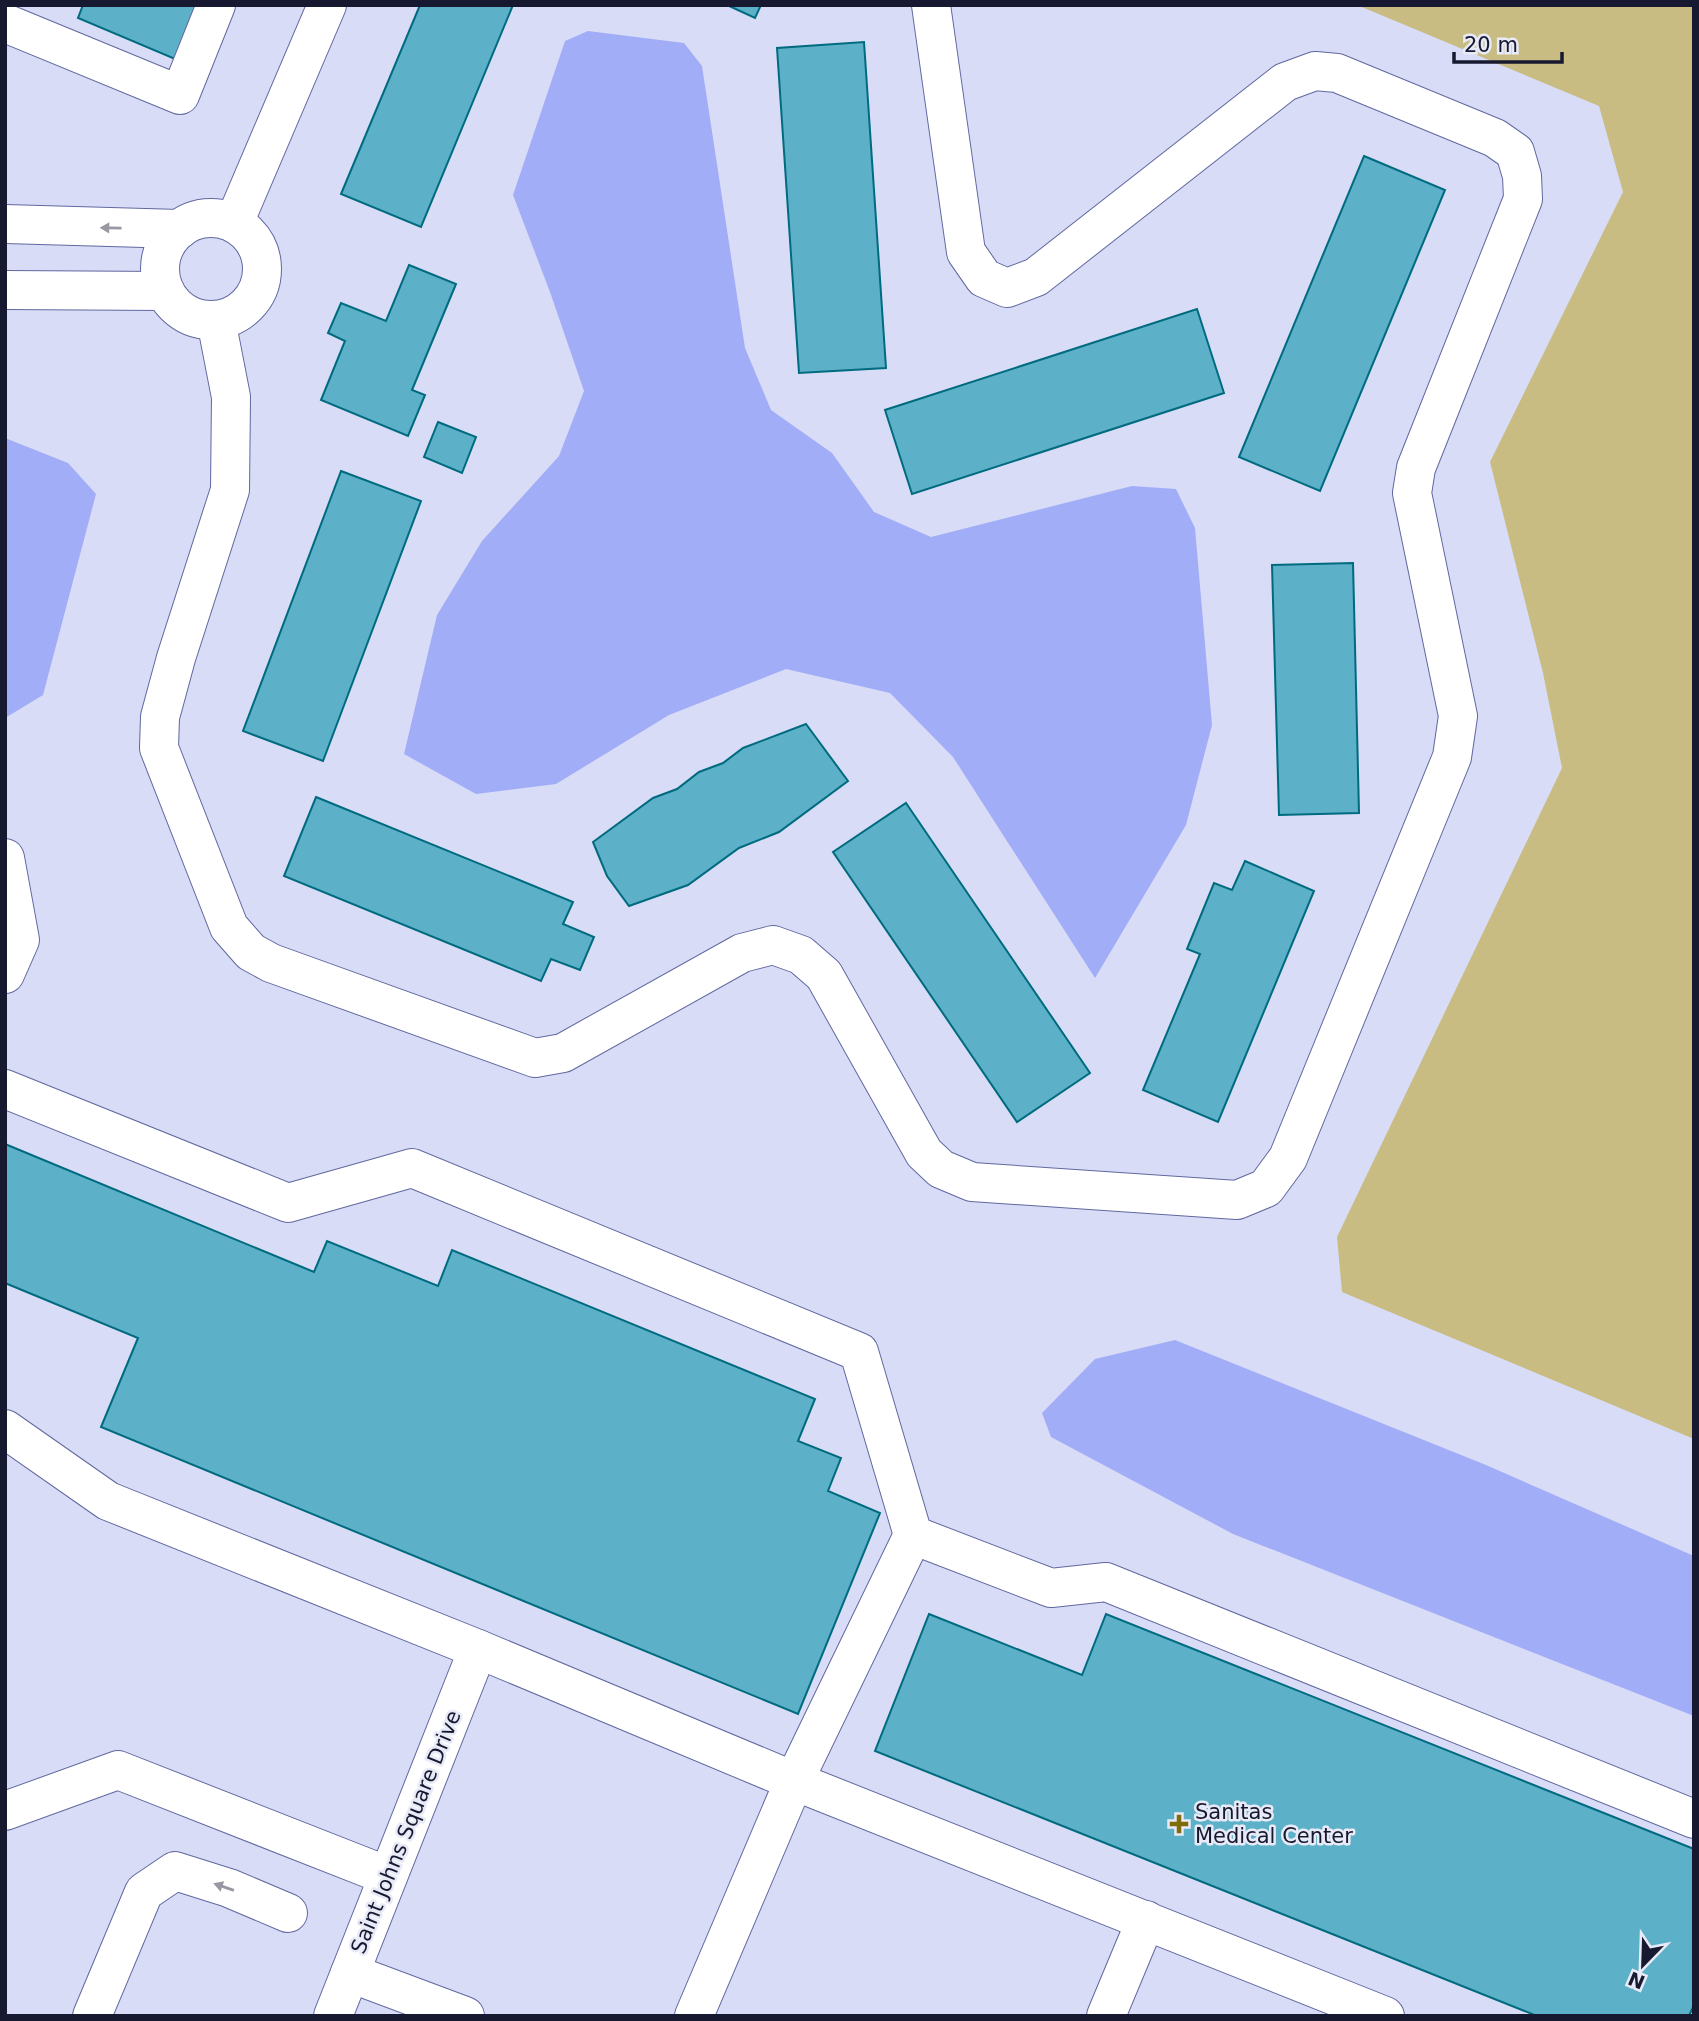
<svg xmlns="http://www.w3.org/2000/svg" width="1699" height="2021" font-family="'DejaVu Sans',sans-serif">
  <rect width="100%" height="100%" fill="#d8dcf6"/>
  <polygon fill="#c9bc82" points="1357,5 1694,5 1694,1439 1342,1292 1337,1237 1562,768 1543,673 1490,462 1623,192 1599,106"/>
  <g fill="#a2adf7">
    <polygon points="588,31 684,43 702,66 745,348 771,410 832,453 874,512 931,537 1132,486 1176,489 1195,528 1212,725 1186,825 1095,978 953,757 890,693 786,669 669,715 556,784 476,794 404,754 437,615 482,541 559,456 584,391 550,292 513,195 565,41"/>
    <polygon points="5,438 68,463 96,494 43,695 5,718"/>
    <polygon points="1175,1340 1486,1465 1694,1556 1694,1716 1233,1534 1051,1437 1042,1413 1095,1359"/>
  </g>
  <g fill="#5cb0c7" stroke="#006b7f" stroke-width="2">
    <polygon points="83,5 196,5 175,59 78,18"/>
    <polygon points="420,5 513,5 421,227 341,194"/>
    <polygon points="727,5 761,5 755,18"/>
    <polygon points="864,42 886,368 799,373 777,48"/>
    <polygon points="1364,156 1445,190 1320,491 1239,457"/>
    <polygon points="409,265 456,284 412,390 425,395 408,436 321,400 345,341 328,333 341,303 386,321"/>
    <polygon points="1197,309 1224,393 912,494 885,410"/>
    <polygon points="438,422 476,437 462,473 424,457"/>
    <polygon points="341,471 421,501 323,761 243,731"/>
    <polygon points="1353,563 1359,813 1279,815 1272,565"/>
    <polygon points="806,724 848,781 779,832 739,848 688,885 629,906 607,876 593,842 653,798 677,789 699,772 723,763 743,748"/>
    <polygon points="316,797 573,902 563,924 594,937 580,970 551,959 541,981 284,876"/>
    <polygon points="906,803 1090,1073 1017,1122 833,852"/>
    <polygon points="1245,861 1314,891 1218,1122 1143,1090 1200,954 1187,949 1214,883 1232,890"/>
    <polygon points="5,1144 314,1272 327,1241 438,1286 452,1250 815,1399 798,1441 841,1458 828,1491 880,1513 798,1714 101,1427 138,1338 5,1283"/>
    <polygon points="929,1614 1082,1675 1106,1614 1694,1849 1694,2005 1689,2016 1537,2016 875,1751"/>
  </g>
  <g fill="none" stroke-linecap="round" stroke-linejoin="round">
    <g stroke="#6168a0" stroke-width="40">
      <g id="minor">
        <polyline points="5,23 180,95 216,5"/>
        <circle cx="211" cy="269" r="51"/>
        <polyline points="234,223 327,5"/>
        <polyline points="5,224 180,229"/>
        <polyline points="5,290 165,291"/>
        <polyline points="216,320 231,397 230,490 176,658 160,717 159,748 229,927 251,952 271,963 535,1058 563,1053 742,953 773,945 801,955 824,975 924,1153 941,1169 972,1182 1237,1200 1266,1188 1288,1158 1452,757 1458,716 1412,493 1416,468 1523,199 1522,176 1515,152 1495,138 1337,73 1315,71 1285,82 1036,277 1007,288 984,278 966,252 931,5"/>
        <polyline points="5,858 20,940 5,974"/>
        <polyline points="5,1089 288,1203 412,1168 859,1352 913,1535 1051,1588 1106,1582 1694,1819"/>
        <polyline points="5,1429 108,1501 478,1649 794,1781 1385,2016"/>
        <polyline points="5,1811 118,1770 388,1876"/>
        <polyline points="350,1973 465,2016"/>
        <polyline points="92,2016 144,1892 175,1871 229,1888 288,1913"/>
        <polyline points="333,2016 478,1649"/>
        <polyline points="694,2016 794,1781 913,1535"/>
        <polyline points="1106,2016 1146,1920"/>
      </g>
    </g>
    <use href="#minor" stroke="#fff" stroke-width="38"/>
  </g>
  <defs><path id="oneway-solid" d="M-6-.8H1V-3.2L6.5 0L1 3.2V.8H-6Z" transform="scale(1.75)"/></defs>
  <g fill="#9798a2">
    <use href="#oneway-solid" transform="translate(111 228) rotate(-179)"/>
    <use href="#oneway-solid" transform="translate(224 1887) rotate(-161)"/>
  </g>
  <path fill="#7f6c07" stroke="#e8eaf7" stroke-width="2.5" d="M1175.5 1813.5h7v7h7v7h-7v7h-7v-7h-7v-7h7z"/>
  <g text-anchor="middle" stroke-width="5" stroke-linejoin="round" paint-order="stroke">
    <g font-size="21" fill="#171930" stroke="#e8eaf7" text-anchor="start">
      <text x="1195" y="1819">Sanitas<tspan x="1195" dy="24">Medical Center</tspan></text>
    </g>
    <g font-size="21" fill="#171930" stroke="#e8eaf7">
      <text transform="translate(406 1832) rotate(-68)" y="7">Saint Johns Square Drive</text>
    </g>
  </g>
  <rect width="1699" height="2021" fill="none" stroke="#171930" stroke-width="14"/>
  <g transform="translate(1643 1965) rotate(203)" stroke="#e8eaf7" stroke-width="5" paint-order="stroke">
  <path d="M0-5L12 26L0 18L-12 26Z" fill="#171930"/>
  <text y="-10" font-size="19" font-weight="bold" text-anchor="middle" fill="#171930">N</text>
  </g>
  <path d="M1454 52v10h108v-10" fill="none" stroke="#171930" stroke-width="3.5"/>
  <text x="1464" y="52" font-size="21" fill="#171930" stroke="#e8eaf7" stroke-width="5" paint-order="stroke">20 m</text>
</svg>
